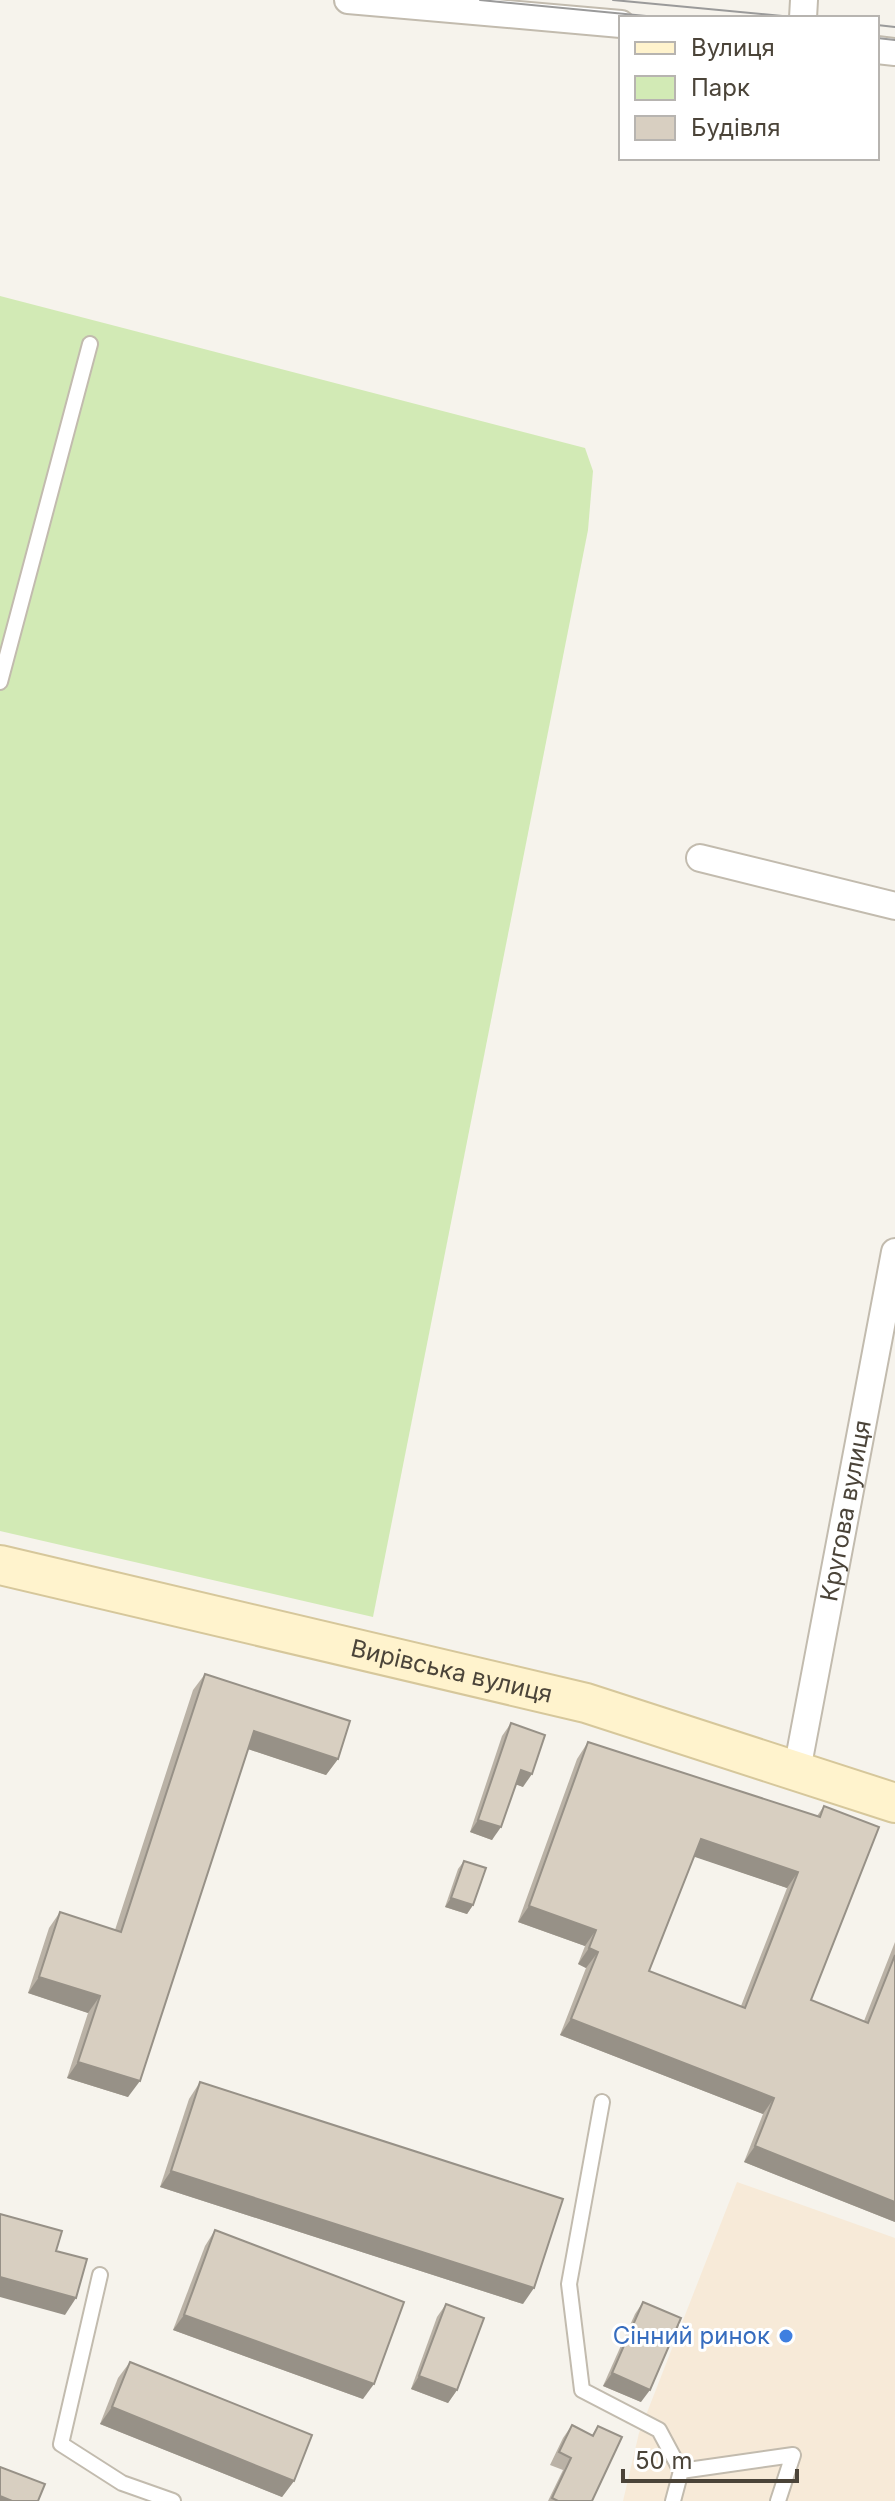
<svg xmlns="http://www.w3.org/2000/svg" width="895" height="2501" font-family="Inter,sans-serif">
  <rect width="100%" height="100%" fill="#f6f3ec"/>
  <polygon fill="#f7ead8" points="737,2182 895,2238 895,2501 623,2501 639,2433"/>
  <polygon fill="#d2eab5" points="0,296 585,448 593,471 588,530 373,1617 0,1531"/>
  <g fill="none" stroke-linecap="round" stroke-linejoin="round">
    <g stroke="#c2bbae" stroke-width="18">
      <g id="lane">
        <polyline points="0,682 90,344"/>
        <polyline points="602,2102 569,2284 582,2390 659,2430 681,2471"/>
        <polyline points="100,2275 61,2444 122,2483 173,2501"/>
        <polyline points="673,2501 681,2471 793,2455 778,2501"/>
      </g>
    </g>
    <g stroke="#c2bbae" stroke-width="30">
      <g id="street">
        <polyline points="348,0 621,24"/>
        <polyline points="803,18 804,0"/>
        <polyline points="877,50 895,52"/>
        <polyline points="700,858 895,906"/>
        <path id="s1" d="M797 1770 895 1252"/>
      </g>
    </g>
    <g stroke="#d6c79b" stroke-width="42">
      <g id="secondary">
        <path id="s2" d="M0 1565 586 1703 895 1803"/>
      </g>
    </g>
    <use href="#lane" stroke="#fff" stroke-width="14"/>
    <use href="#street" stroke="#fff" stroke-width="26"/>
    <use href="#secondary" stroke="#fff3cd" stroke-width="38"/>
    <g stroke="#9a9a9a" stroke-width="2">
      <polyline points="480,0 667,18"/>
      <polyline points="613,0 803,18"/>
      <polyline points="877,25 895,27"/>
      <polyline points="877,38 895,40"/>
    </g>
  </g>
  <g fill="#bab2a6" fill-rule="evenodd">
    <polygon points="205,1674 338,1759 326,1775 248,1749 128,2097 67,2078 88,2013 28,1993 49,1928 60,1912 115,1930 193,1690"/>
    <polygon points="511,1723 523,1787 516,1784 492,1840 470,1832 502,1736"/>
    <path d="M588 1742 817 1816 824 1806 811 2000 864 2021 895 1942V2222L744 2162 763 2114 560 2035 586 1968 578 1964 585 1946 518 1922 577 1759ZM694 1856 787 1888 741 2006 649 1971Z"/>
    <polygon points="464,1861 473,1905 467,1914 445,1907 458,1869"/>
    <polygon points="200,2082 523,2304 160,2187 189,2099"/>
    <polygon points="215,2230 363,2399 173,2330 205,2246"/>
    <polygon points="643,2302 641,2402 603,2386 635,2314"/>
    <polygon points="446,2304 457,2390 448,2403 411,2389 437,2317"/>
    <polygon points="130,2362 294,2481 282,2497 100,2424 118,2378"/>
    <polygon points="572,2425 592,2435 598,2426 592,2501 548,2501 563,2470 550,2465 563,2438"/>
  </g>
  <g fill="#979187">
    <polygon points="254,1731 338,1759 326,1775 242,1747"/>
    <polygon points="521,1770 532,1774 523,1787 512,1783"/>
    <polygon points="478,1820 501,1827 492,1840 470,1832"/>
    <polygon points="701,1839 798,1872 787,1888 689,1855"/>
    <polygon points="451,1898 473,1905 467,1914 445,1907"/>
    <polygon points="529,1906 596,1930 585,1946 518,1922"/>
    <polygon points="589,1948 598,1952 586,1968 578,1964"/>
    <polygon points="39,1977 100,1996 88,2013 28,1993"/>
    <polygon points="571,2019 774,2098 763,2114 560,2035"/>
    <polygon points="78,2062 140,2081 128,2097 67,2078"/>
    <polygon points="755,2146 895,2202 895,2222 744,2162"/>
    <polygon points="171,2171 534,2288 523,2304 160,2187"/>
    <polygon points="0,2277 76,2298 65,2315 0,2297"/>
    <polygon points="184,2315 374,2384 363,2399 173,2330"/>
    <polygon points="612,2373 650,2390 641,2402 603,2386"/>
    <polygon points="419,2376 457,2390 448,2403 411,2389"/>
    <polygon points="112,2407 294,2481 282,2497 100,2424"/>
    <polygon points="0,2496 12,2501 0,2501"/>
  </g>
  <g fill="#d8cfc1" stroke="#979187" stroke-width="2" fill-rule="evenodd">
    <polygon points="205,1674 350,1721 338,1759 254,1731 140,2081 78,2062 100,1996 39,1977 60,1912 121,1932"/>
    <polygon points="511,1723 545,1735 532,1774 521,1770 501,1827 478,1820"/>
    <path d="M588 1742 820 1817 824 1806 879 1827 811 2000 868 2023 895 1955V2202L755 2146 774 2098 571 2019 598 1952 589 1948 596 1930 529 1906ZM701 1839 798 1872 745 2008 649 1971Z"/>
    <polygon points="464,1861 486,1868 473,1905 451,1898"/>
    <polygon points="200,2082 563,2199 534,2288 171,2171"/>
    <polygon points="0,2214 62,2231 56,2251 87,2259 76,2298 0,2277"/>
    <polygon points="215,2230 404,2302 374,2384 184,2315"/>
    <polygon points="643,2302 681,2318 650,2390 612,2373"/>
    <polygon points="446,2304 484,2318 457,2390 419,2376"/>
    <polygon points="130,2362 312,2435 294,2481 112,2407"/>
    <polygon points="572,2425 593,2436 598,2426 622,2437 592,2501 558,2501 552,2498 571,2458 559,2452"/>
    <polygon points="0,2467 45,2484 38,2501 12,2501 0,2496"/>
  </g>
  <circle fill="#3f7fe0" stroke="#fff" stroke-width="3" cx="786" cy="2336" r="8"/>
  <g text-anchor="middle" stroke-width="6" stroke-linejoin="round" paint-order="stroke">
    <g font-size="24" fill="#4b4439" stroke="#fff">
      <text dy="8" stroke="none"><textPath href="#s1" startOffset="264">Кругова вулиця</textPath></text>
      <text dy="8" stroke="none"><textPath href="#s2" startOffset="464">Вирівська вулиця</textPath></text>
    </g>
    <g font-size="24" fill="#366cbe" stroke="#fff" text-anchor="end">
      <text x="770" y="2344">Сінний ринок</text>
    </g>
  </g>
  <rect x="619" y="16" width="260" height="144" fill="#ffffff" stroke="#b7b4b0" stroke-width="2"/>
  <rect x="635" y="42" width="40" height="12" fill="#fff3cd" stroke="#b7b4b0" stroke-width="2"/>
  <text x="691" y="56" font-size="24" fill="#4b4439">Вулиця</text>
  <rect x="635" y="76" width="40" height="24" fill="#d2eab5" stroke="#b7b4b0" stroke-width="2"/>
  <text x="691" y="96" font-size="24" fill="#4b4439">Парк</text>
  <rect x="635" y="116" width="40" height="24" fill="#d8cfc1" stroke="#b7b4b0" stroke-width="2"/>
  <text x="691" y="136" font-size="24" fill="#4b4439">Будівля</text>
  <path d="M623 2469v12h174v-12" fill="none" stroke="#4b4439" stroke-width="4"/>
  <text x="635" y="2469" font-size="24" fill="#4b4439" stroke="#ffffff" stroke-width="6" paint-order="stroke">50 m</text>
</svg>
